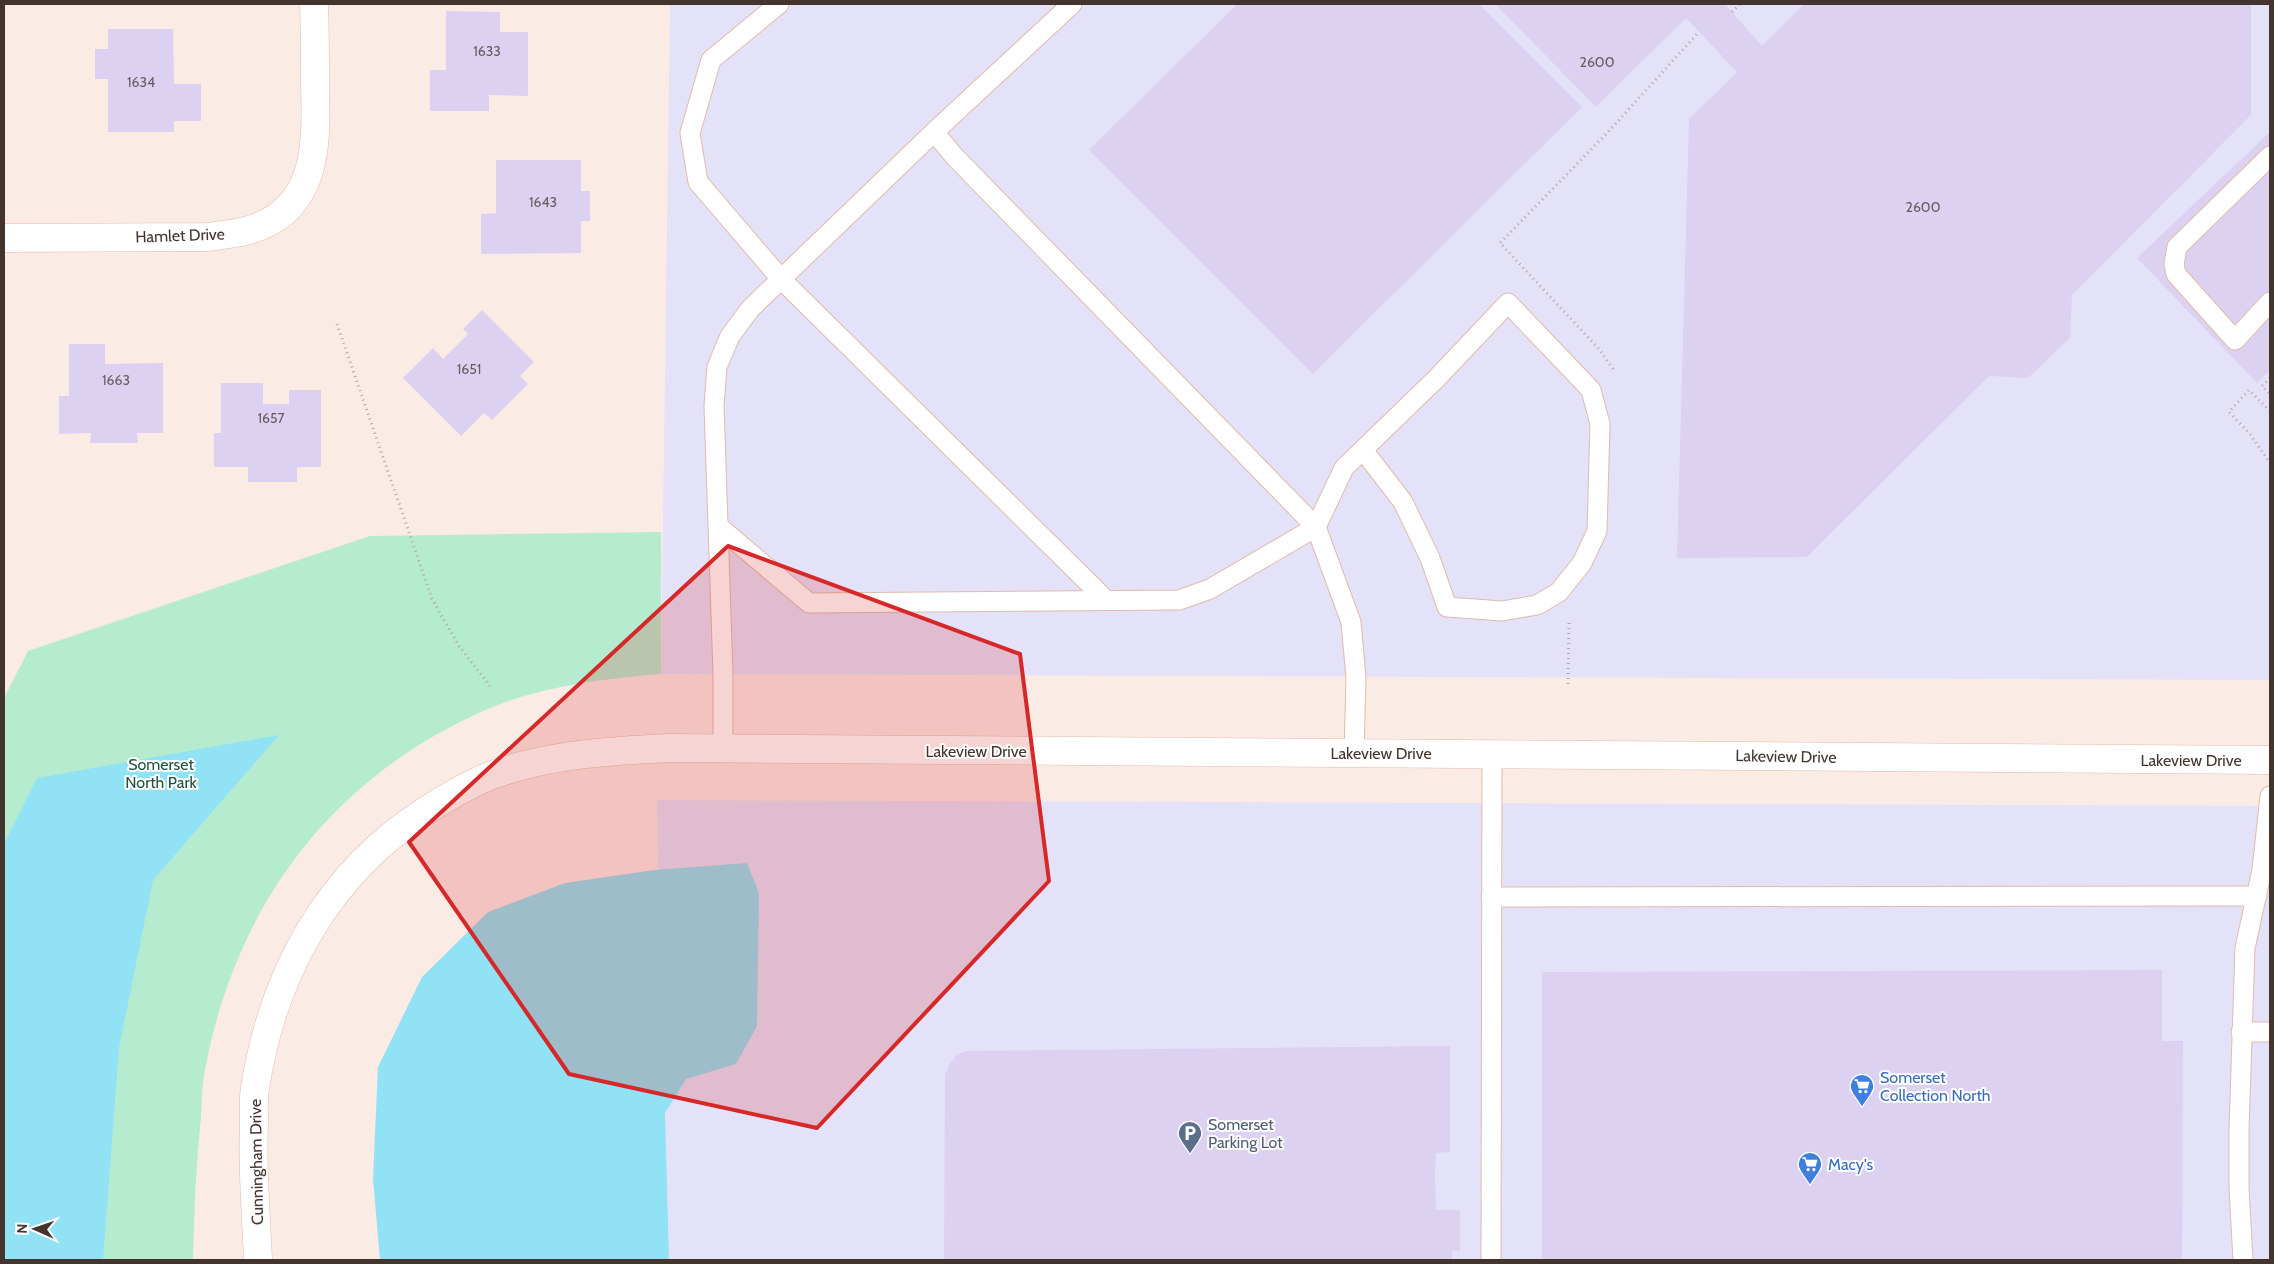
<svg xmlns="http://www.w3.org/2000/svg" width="2274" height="1264" font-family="Cabin,sans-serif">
  <rect width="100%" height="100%" fill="#fbebe5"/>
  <g fill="#e4e2f8">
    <polygon points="670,4 2270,4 2270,680 661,674"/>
    <polygon points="657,800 2270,806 2270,1260 663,1260"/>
  </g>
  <path fill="#b5ebcf" d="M661 532V674C601 679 539 686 483 711 332 778 237 904 206 1065 202 1081 202 1099 201 1116 196 1164 194 1212 193 1260H4V698L28 651 370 536Z"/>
  <g fill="#91e2f4">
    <polygon points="279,735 153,880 119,1048 103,1260 4,1260 4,844 37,778"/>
    <polygon points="747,863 759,893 757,1026 736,1064 686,1079 665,1113 669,1260 380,1260 373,1179 378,1067 422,977 488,912 565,883 654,870"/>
  </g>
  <g fill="#ddd1f2">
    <polygon points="1237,4 1479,4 1582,107 1313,374 1089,150"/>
    <polygon points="1495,4 1725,4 1762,46 1804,4 2251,4 2251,115 2072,295 2070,338 2028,378 1989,376 1807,557 1677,558 1689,119 1737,72 1686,18 1596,107"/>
    <polygon points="446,11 500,12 500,32 528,32 528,96 489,95 489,111 430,111 430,70 446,70"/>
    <polygon points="108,29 173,29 174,84 201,84 201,121 174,121 174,132 108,132 108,79 95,79 95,49 108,49"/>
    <polygon points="2270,132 2270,370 2257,383 2137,258"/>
    <polygon points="496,160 581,160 581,191 590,191 590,221 581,221 581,253 481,254 481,214 496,213"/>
    <polygon points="482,310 534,362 520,376 528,384 492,420 484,413 461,436 403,378 433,348 443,359 468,334 463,329"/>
    <polygon points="69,344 105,344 105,364 163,363 163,433 137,433 138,443 90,443 91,433 59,434 59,396 69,396"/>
    <polygon points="221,383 263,383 263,404 289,404 289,390 321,390 321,467 297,467 297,482 248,482 248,467 214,467 214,433 221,433"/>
    <polygon points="2162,970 2162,1041 2183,1041 2182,1260 1542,1260 1542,972"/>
    <polygon points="1450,1046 1450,1152 1436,1153 1435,1175 1436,1210 1460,1210 1460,1251 1452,1251 1452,1260 944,1260 945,1075 950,1063 956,1056 965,1051"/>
  </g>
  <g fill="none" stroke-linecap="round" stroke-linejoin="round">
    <g stroke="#e0bbac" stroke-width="21">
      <g id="service">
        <polyline points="779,4 711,60 690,133 698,182 781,279 1106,600"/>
        <polyline points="934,132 1072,4"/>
        <polyline points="2270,156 2177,247 2174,264 2176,274 2235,340 2270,302"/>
        <polyline points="718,526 809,603 1179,600 1210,589 1316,527 1344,468 1437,378 1508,303 1591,390 1600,424 1597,531 1582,563 1559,592 1537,605 1502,611 1447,607 1430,558 1403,502 1363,450"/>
        <polyline points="723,749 723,674 714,406 717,367 730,336 751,308 934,132 955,157 1316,527 1351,622 1356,678 1354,753"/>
        <polyline points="1491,897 2257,896"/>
        <polyline points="2241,1032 2270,1032"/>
        <polyline points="1491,1260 1492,753"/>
        <polyline points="2243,1260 2239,1188 2239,1129 2245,948 2262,870 2270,796"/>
      </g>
    </g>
    <g stroke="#e0bbac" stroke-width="29">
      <g id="minor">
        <path d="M4 238 208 237C227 234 249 233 267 223 320 196 316 134 315 84 315 57 315 30 314 4"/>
        <path d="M258 1260C256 1214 252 1168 254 1122 254 1111 253 1099 255 1088 273 973 328 873 427 810 449 796 471 783 495 774 551 754 610 751 669 748L2270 760"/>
      </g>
    </g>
    <g stroke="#b4a59f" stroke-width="3" stroke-dasharray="1 4" stroke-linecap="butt">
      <polyline points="1732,12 1740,4"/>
      <polyline points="337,324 432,599 459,646 490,686"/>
      <polyline points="1613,369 1599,349 1500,243 1608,132 1699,32"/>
      <polyline points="2270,378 2262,386 2270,394"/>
      <polyline points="2270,411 2249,390 2229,412 2250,434 2270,463"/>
      <polyline points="1568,684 1569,620"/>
    </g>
    <use href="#service" stroke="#fff" stroke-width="19"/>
    <use href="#minor" stroke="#fff" stroke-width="28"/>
  </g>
  <path fill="#d62828" fill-opacity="0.2" stroke="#d62828" stroke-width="4" stroke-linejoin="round" d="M728 546 1020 654 1049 881 817 1128 569 1074 409 842Z"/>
  <defs>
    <g id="supermarket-pin" transform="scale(1.25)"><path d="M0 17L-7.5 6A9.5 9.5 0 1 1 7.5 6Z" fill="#3f7fe0" stroke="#fff"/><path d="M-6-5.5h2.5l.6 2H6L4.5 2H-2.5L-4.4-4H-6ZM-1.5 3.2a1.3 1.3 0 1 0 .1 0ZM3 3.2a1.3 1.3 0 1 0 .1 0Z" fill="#fff"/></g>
    <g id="parking-pin" transform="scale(1.25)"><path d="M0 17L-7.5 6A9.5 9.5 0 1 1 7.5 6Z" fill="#5c6f8a" stroke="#fff"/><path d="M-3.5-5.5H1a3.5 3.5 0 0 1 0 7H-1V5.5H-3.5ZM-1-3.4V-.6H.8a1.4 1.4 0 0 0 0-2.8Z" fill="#fff"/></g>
  </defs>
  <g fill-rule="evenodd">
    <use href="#supermarket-pin" x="1862" y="1086"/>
    <use href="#parking-pin" x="1190" y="1133"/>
    <use href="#supermarket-pin" x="1810" y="1164"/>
  </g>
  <g text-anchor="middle" stroke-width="4" stroke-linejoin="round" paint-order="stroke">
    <g font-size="14" fill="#6a5b5f">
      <text x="487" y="56">1633</text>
      <text x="1597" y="67">2600</text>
      <text x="141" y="87">1634</text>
      <text x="543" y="207">1643</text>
      <text x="1923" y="212">2600</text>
      <text x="469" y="374">1651</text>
      <text x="116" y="385">1663</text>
      <text x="271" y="423">1657</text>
    </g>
    <g font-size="16" fill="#43342e" stroke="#fff">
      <text transform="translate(180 235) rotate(-2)" y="6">Hamlet Drive</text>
      <text x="976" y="757">Lakeview Drive</text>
      <text x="1381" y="759">Lakeview Drive</text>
      <text transform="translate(1786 756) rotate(1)" y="6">Lakeview Drive</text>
      <text x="2191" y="766">Lakeview Drive</text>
      <text transform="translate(256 1162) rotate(-91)" y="6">Cunningham Drive</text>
    </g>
    <g font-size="16" fill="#20533d" stroke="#fff">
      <text x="161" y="770">Somerset<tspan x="161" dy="18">North Park</tspan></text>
    </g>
    <g font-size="16" fill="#366cbe" stroke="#fff" text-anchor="start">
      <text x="1880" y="1083">Somerset<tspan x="1880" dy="18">Collection North</tspan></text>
      <text x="1828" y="1170">Macy's</text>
    </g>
    <g font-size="16" fill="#4e5e75" stroke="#fff" text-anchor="start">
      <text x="1208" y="1130">Somerset<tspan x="1208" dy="18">Parking Lot</tspan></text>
    </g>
  </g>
  <rect width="2274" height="1264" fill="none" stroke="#43342e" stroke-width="10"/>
  <g transform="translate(35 1229) rotate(272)" stroke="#ffffff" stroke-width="4" paint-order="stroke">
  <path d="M0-4L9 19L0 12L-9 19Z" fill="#43342e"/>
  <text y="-8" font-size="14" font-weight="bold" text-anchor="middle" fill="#43342e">N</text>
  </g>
</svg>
